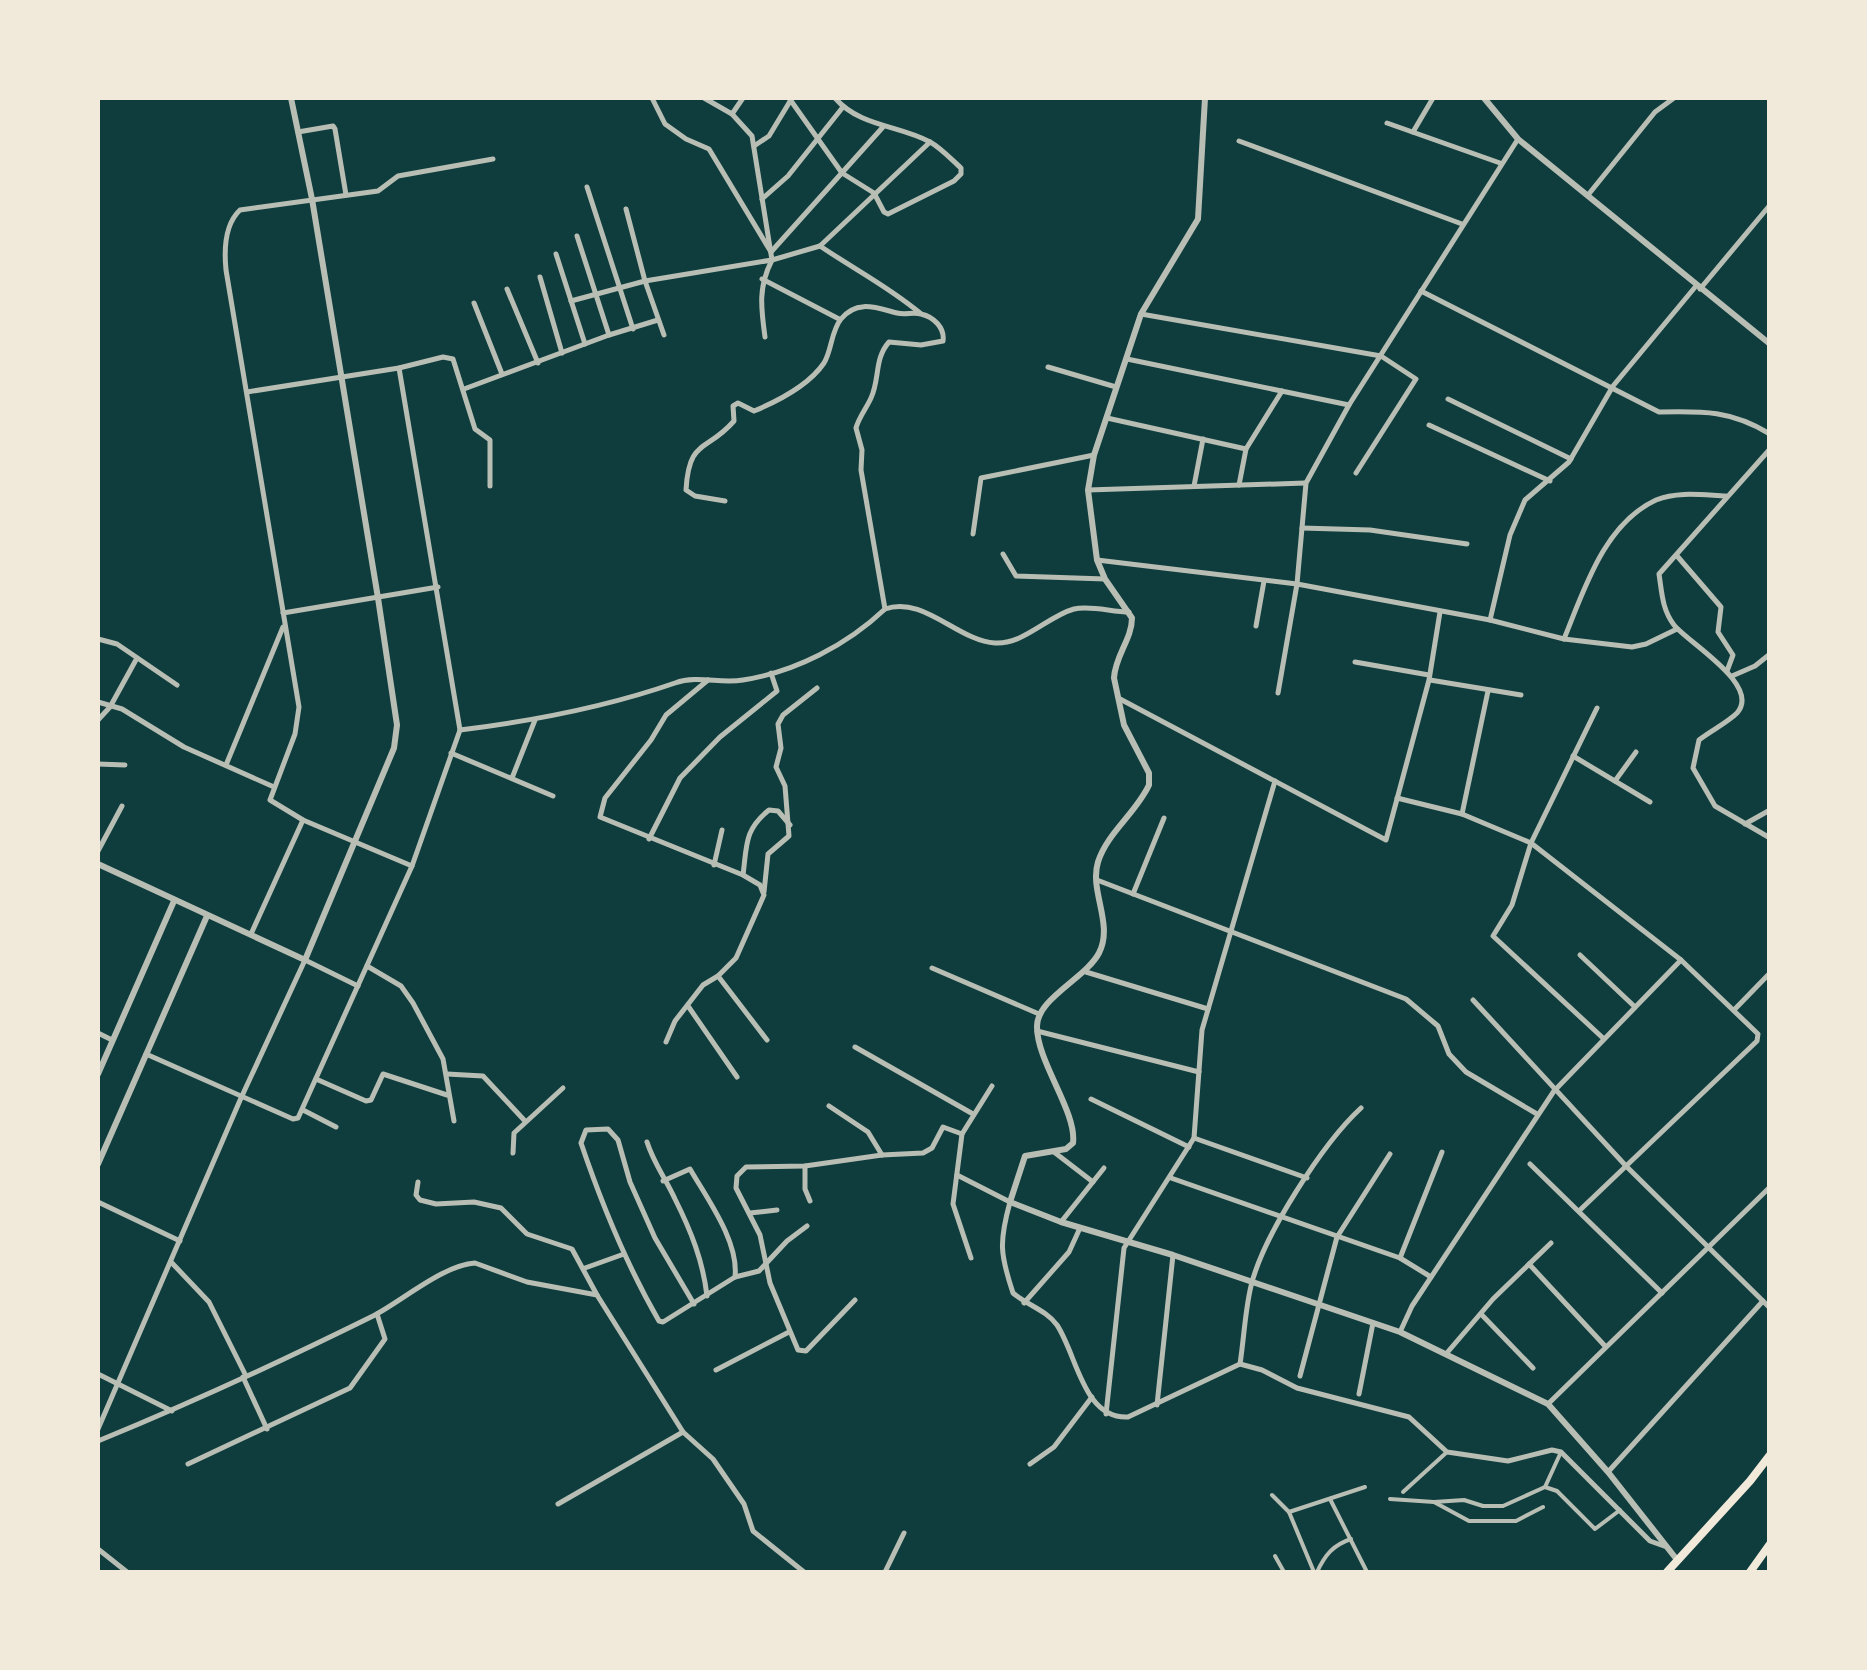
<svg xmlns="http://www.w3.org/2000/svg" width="1867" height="1670" font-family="Literata,serif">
  <rect width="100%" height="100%" fill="#0f3d3e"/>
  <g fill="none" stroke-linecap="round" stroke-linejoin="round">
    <g stroke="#b8beb3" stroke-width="4">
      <polyline points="1545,1487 1561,1452"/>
      <polyline points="1403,1492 1447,1452"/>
      <polyline points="1272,1495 1289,1512 1314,1572"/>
      <polyline points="1330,1499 1367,1572"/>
      <polyline points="1390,1499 1434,1502 1469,1521 1516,1521 1543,1507"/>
      <polyline points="1434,1502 1464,1500 1483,1506 1503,1506 1545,1487 1557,1491 1595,1529 1620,1510"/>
      <polyline points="1289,1512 1365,1487"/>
      <polyline points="1275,1556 1284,1572"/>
      <path d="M1317 1572C1325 1555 1333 1545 1351 1539"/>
    </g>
    <g stroke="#b8beb3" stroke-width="5">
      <polyline points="652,98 665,124 686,139 709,149 771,252 883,127"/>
      <path d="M704 98 732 114 752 136 772 260C758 287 761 308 765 337"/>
      <path d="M789 98 842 173 874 193 884 212 888 214 954 181 961 174V168C952 160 941 148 930 142 899 125 860 127 835 98"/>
      <polyline points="732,114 743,98"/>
      <polyline points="1387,123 1500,163"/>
      <polyline points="298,132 333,126 335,129 346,195"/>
      <polyline points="1413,132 1433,98"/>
      <polyline points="1239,141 1462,224"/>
      <polyline points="754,146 769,136 792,98"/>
      <polyline points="587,187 633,329"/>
      <polyline points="1588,195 1655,112 1674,98"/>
      <polyline points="762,199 788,176 843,107"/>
      <polyline points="626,209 645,281 664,335"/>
      <polyline points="577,236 609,335"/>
      <path d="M820 246C854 269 889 287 920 313"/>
      <polyline points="556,254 585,344"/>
      <polyline points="540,277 562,353"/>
      <polyline points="762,279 839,319"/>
      <polyline points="507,289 538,363"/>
      <polyline points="1700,289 1770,205"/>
      <path d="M1421 291 1659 412C1702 411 1731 410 1770 434"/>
      <polyline points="571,301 645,281 772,260 820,246 930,142"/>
      <polyline points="474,303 502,374"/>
      <polyline points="1141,314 1381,356 1416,379 1356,473"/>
      <polyline points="1127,359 1349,405"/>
      <polyline points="1048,367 1116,387"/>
      <polyline points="464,389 609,335 658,320"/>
      <polyline points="247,392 399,368 443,357 453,359 475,429 490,440 490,486"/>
      <polyline points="1448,399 1571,459"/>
      <polyline points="1107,418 1246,449"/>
      <polyline points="1429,425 1550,481"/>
      <path d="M1770 449 1659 574C1662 593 1662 609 1674 625 1687 642 1762 685 1737 713 1727 723 1710 731 1699 740L1693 768 1715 806 1770 838"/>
      <polyline points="1239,485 1246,449 1282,391"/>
      <polyline points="1194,486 1203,439"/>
      <polyline points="1088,490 1305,483"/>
      <path d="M725 501 695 496 686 490C689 438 706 453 734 421L733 406 738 403 754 411C778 401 809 385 824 363 832 350 831 331 841 319 857 299 877 308 897 313 905 315 913 312 921 314 934 317 945 328 943 341L921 345 889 342C874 359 880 379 871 398 866 409 859 417 856 428L862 450 861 470 885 609"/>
      <polyline points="1302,528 1370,530 1467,544"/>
      <polyline points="973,534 981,478 1094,455"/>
      <polyline points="1003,554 1016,576 1105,579"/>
      <polyline points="1678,557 1721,607 1718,632 1733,655 1727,671"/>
      <polyline points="1097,560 1297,584 1490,620 1564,639 1632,647 1646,644 1677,629"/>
      <polyline points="283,613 438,587"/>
      <polyline points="1490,620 1510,535 1525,500 1569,462 1613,386 1696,286"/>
      <polyline points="1256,626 1264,581"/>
      <polyline points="98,639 117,644 177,685"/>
      <path d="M1564 639C1584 590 1604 524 1656 500 1678 491 1703 495 1726 496"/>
      <polyline points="1355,662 1429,675"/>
      <polyline points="1732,676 1755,666 1770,654"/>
      <polyline points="1430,680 1521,695"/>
      <polyline points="1278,693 1297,584 1306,483 1349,405 1518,139"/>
      <polyline points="1120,699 1386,840 1429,680 1440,612"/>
      <polyline points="98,702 122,709 184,747 274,787"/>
      <polyline points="1597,708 1531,843 1512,905 1493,936 1604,1039"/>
      <polyline points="98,720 110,707 137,658"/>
      <path d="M460 730C533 721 606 707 675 683 698 675 720 684 743 680 795 672 847 645 885 609 923 595 958 641 995 643 1023 645 1048 616 1074 609 1090 605 1112 612 1129 612"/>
      <polyline points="451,753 553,796"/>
      <polyline points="1573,756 1650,802"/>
      <polyline points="98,764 125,765"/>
      <polyline points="226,765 283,627"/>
      <polyline points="512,778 535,720"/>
      <polyline points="1615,781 1636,752"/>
      <polyline points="1397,798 1462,814 1531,843 1681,960 1758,1034 1757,1041 1580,1210"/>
      <polyline points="1462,814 1488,691"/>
      <polyline points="1745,824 1770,810"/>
      <polyline points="649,839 680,778 720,737 777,691 771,673"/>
      <polyline points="98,851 122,806"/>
      <polyline points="714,865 722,830"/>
      <path d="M412 866 303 820 270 800 295 734 299 707 226 270C224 250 224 225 240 210L378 191 398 176 493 159"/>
      <path d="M743 875C747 845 744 830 769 810L778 811 790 825"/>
      <polyline points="1097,880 1406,999 1438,1026 1449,1054 1466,1072 1537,1114"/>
      <polyline points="764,892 768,854 789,836 785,786 776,767 781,748 778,724 783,715 817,688"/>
      <polyline points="1133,894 1164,818"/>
      <polyline points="251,934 303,820"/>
      <polyline points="1580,955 1635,1007"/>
      <polyline points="367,966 401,986 413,1003 443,1059 454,1121"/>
      <polyline points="932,968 1039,1014"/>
      <polyline points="1086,972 1208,1009"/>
      <polyline points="718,976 767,1040"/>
      <polyline points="1473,1000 1626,1166 1770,1308"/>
      <polyline points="688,1006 737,1077"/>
      <polyline points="1734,1010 1770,973"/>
      <polyline points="1037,1031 1199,1072"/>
      <polyline points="98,1033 112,1040"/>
      <polyline points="666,1042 675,1021 703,985 718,976 736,958 764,895 760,885 743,875 600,817 605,798 651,740 666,715 708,680"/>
      <polyline points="855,1047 973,1114"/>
      <polyline points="146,1054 293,1119 298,1118 412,866 460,730 399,368"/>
      <polyline points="447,1074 483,1076 525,1121"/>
      <polyline points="316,1079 366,1101 371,1100 383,1074 447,1095"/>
      <polyline points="1091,1099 1189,1147"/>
      <polyline points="829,1106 868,1132 882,1155"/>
      <polyline points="303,1110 336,1127"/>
      <polyline points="1194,1138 1307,1178"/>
      <path d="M647 1142C654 1164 666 1179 675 1199 691 1231 703 1261 707 1296"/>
      <polyline points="1054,1152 1093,1182"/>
      <polyline points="513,1153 514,1133 563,1088"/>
      <polyline points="1530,1164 1662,1293"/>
      <polyline points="805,1166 805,1189 810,1201"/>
      <path d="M957 1175 1010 1202C999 1242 1000 1254 1013 1293 1027 1305 1046 1310 1057 1325 1077 1355 1083 1419 1128 1417L1240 1364 1262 1370 1297 1388 1409 1417 1447 1452 1508 1461 1552 1450 1561 1452 1650 1541 1664 1546"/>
      <polyline points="1171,1178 1400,1258 1431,1277"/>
      <path d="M663 1181 690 1169C708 1200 739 1242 735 1277"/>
      <polyline points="418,1182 416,1195 420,1200 436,1204 474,1202 501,1208 527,1234 572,1249 597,1295"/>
      <polyline points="98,1202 180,1241"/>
      <polyline points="750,1213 777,1210"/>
      <polyline points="1061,1222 1104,1168"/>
      <polyline points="971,1258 953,1204 962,1134 992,1086"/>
      <polyline points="1400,1258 1442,1152"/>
      <polyline points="172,1263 209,1302 246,1376"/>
      <polyline points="1529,1264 1605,1346"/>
      <polyline points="585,1268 624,1254"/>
      <polyline points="855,1300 806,1351 798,1350 770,1283 760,1235 736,1188 737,1176 746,1167 805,1166 882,1155 923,1153 932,1148 943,1127 962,1134"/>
      <polyline points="1024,1303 1069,1252 1080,1228"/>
      <path d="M694 1304 655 1238 630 1182 618 1140 608 1129 586 1130 581 1143C602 1205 626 1264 659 1321L663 1322 735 1277 759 1271 787 1241 807 1226"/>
      <polyline points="1481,1314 1533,1368"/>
      <polyline points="1400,1332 1412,1306 1554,1091 1681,960"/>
      <polyline points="1446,1354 1493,1299 1551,1243"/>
      <path d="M1240 1364C1244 1338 1245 1311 1251 1286 1263 1236 1323 1143 1361 1108"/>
      <polyline points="716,1370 789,1332"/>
      <polyline points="98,1374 172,1411"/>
      <polyline points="1300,1376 1337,1237 1390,1154"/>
      <polyline points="243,1377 267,1429"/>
      <polyline points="1359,1394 1373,1323"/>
      <polyline points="1548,1404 1770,1187"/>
      <polyline points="1157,1405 1173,1255"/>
      <polyline points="1106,1414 1124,1248 1194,1138 1202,1030 1275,781"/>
      <polyline points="98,1429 241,1098 305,960 358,986"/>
      <path d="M98 1441C191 1403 282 1361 373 1316 402 1301 443 1265 475 1263L527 1282 597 1295 683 1432 713 1459 744 1504 753 1531 804 1572"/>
      <polyline points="188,1464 350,1388 385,1339 377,1314"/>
      <polyline points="1030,1464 1054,1447 1092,1397"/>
      <polyline points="1608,1472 1763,1301"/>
      <polyline points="558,1504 683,1432"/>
      <polyline points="98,1549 127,1572"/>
      <polyline points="885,1572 904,1533"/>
    </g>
    <g stroke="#b8beb3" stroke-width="6">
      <path d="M1205 98 1198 219 1141 314 1094 455 1088 490 1097 560 1105 579 1132 618C1132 639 1115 656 1114 678L1124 725 1149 773V785C1136 813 1107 833 1098 862 1089 891 1114 924 1099 953 1086 978 1036 999 1037 1027 1037 1062 1077 1112 1073 1143L1066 1149 1025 1156 1010 1202 1061 1222 1173 1255 1400 1332 1548 1404 1608 1472 1678 1561"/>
      <polyline points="1484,98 1518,139 1770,344"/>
      <polyline points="98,864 305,960 394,748 397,725 378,598 312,199 291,98"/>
      <polyline points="98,1074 174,901"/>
      <polyline points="98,1164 207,916"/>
    </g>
    <g stroke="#f1e9da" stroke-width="8">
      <polyline points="1667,1572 1750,1481 1770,1455"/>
      <polyline points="1750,1572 1770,1544"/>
    </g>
  </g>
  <rect width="1867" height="1670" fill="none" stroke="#f1e9da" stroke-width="200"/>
</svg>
